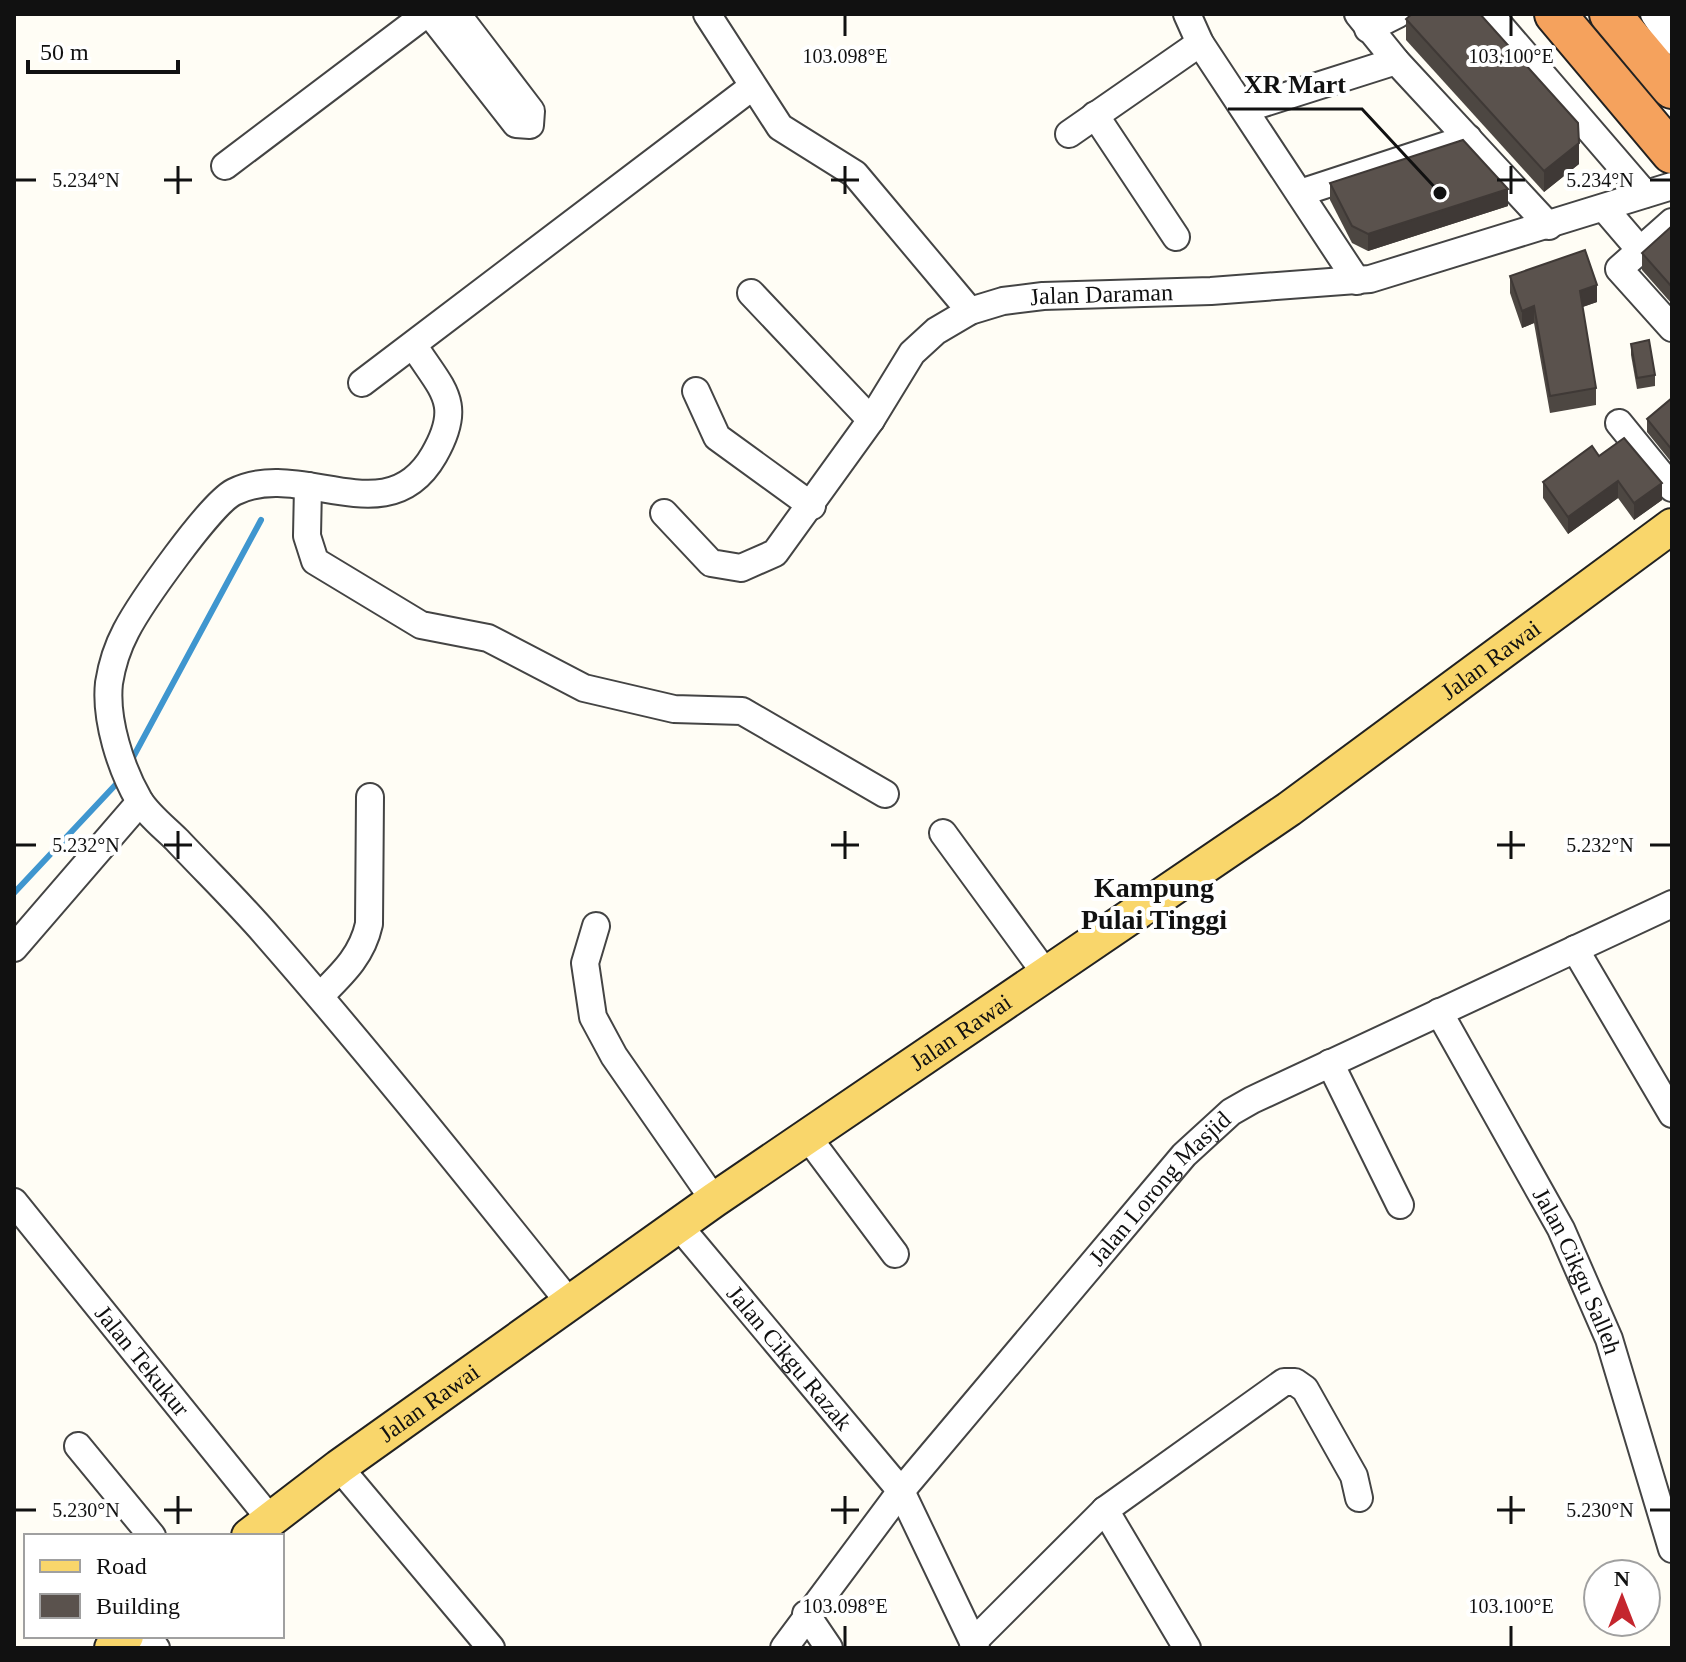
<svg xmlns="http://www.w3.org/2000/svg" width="1686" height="1662" font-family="Georgia,serif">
  <rect width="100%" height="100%" fill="#fffdf5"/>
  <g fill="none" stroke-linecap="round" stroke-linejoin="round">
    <g stroke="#3f96cf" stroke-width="6">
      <polyline points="130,763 261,520"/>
      <polyline points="14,893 120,780"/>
    </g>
    <g stroke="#444" stroke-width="30">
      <g id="minor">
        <polyline points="430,14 516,124 530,125 531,111 457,14"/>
        <polyline points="707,14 780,127 855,174 970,311"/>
        <polyline points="1187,14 1200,43 1357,281"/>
        <polyline points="1358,14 1396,61 1549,226"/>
        <polyline points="1490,14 1645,194"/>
        <polyline points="1654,14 1672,41"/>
        <polyline points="1368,29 1398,14"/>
        <polyline points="1245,109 1396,61"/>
        <polyline points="1095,115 1176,237"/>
        <polyline points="1069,134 1200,43"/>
        <polyline points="225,166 426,14"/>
        <polyline points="1300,193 1468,138"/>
        <polyline points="1604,208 1640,250"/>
        <polyline points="1672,222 1619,269 1672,328"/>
        <polyline points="751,293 871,420"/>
        <path d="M414 346C442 390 464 403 434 455 387 537 301 458 234 492 210 504 140 604 126 631 117 648 112 664 109 683 105 720 121 769 139 800 148 815 165 828 177 840 208 873 241 905 270 939 373 1057 471 1180 569 1302"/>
        <polyline points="362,383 752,87"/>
        <polyline points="696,391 717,437 812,506"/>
        <polyline points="1619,423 1672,488"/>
        <polyline points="308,486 307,536 315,561 421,625 488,638 584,688 674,709 742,711 885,794"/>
        <path id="s1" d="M664 513 711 563 741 568 775 553 871 420 912 353 936 331 970 311 1003 301 1043 296 1211 291 1370 279 1672 186"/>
        <polyline points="943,833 1046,974"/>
        <polyline points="596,926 585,963 593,1017 614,1056 714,1200"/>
        <polyline points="14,948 140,802"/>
        <polyline points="1575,949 1672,1114"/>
        <path d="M320 996C342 974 362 956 369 924L370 797"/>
        <path id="s2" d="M1439 1012 1561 1229 1609 1339 1672 1549"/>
        <polyline points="1330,1063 1400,1205"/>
        <polyline points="807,1136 895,1254"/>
        <path id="s3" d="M14 1202 270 1519"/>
        <path id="s4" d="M679 1226 901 1491 976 1648"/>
        <polyline points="78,1446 152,1536"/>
        <polyline points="339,1467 491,1648"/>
        <polyline points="1105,1510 1187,1648"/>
        <polyline points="806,1614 829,1648"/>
        <polyline points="146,1636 156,1648"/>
        <polyline points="973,1642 1105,1510 1284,1382 1295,1382 1305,1389 1354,1476 1359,1498"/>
        <path id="s5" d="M784 1648 901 1491 1184 1155 1231 1112 1252 1100 1672 904"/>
      </g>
    </g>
    <g stroke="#222" stroke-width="38">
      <g id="major">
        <path id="s6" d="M249 1536 339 1467 714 1200 1289 809 1672 526"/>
        <polyline points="112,1648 126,1636"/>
      </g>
    </g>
    <g stroke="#222" stroke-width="44">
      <g id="highway">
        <polyline points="1555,14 1672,153"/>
        <polyline points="1610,14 1672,88"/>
      </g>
    </g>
    <use href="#minor" stroke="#fff" stroke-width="26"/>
    <use href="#major" stroke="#f9d66b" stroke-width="34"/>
    <use href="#highway" stroke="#f5a25d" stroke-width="40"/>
  </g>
  <g fill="#4d4742">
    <polygon points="1406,19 1579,164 1544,192 1406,40"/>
    <polygon points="1330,183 1508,206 1368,251 1352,243 1330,200"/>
    <polygon points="1672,226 1672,304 1642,270 1642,253"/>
    <polygon points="1510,276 1597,302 1582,307 1596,388 1596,405 1550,413 1534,323 1522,328 1510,293"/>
    <polygon points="1631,344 1655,375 1655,386 1637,389 1631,355"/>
    <polygon points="1672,398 1672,463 1647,432 1647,419"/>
    <polygon points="1599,456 1662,500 1634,520 1618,498 1568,534 1543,498 1543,482"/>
  </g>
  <g fill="#3f3936">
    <polygon points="1579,143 1579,164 1544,192 1544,171"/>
    <polygon points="1508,189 1508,206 1368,251 1368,234"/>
    <polygon points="1597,285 1597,302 1580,308 1580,291"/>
    <polygon points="1534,306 1534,323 1522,328 1522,311"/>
    <polygon points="1618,481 1618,498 1568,534 1568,517"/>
    <polygon points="1662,483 1662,500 1634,520 1634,503"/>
  </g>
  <g fill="#5a524d" stroke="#3f3936" stroke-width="2">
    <polygon points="1412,14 1480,14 1578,123 1579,143 1544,171 1406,19"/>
    <polygon points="1463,140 1508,189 1368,234 1352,226 1330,183"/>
    <polygon points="1672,226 1672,287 1642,253"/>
    <polygon points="1585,250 1597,285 1580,291 1596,388 1550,396 1534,306 1522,311 1510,276"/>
    <polygon points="1649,340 1655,375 1637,378 1631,344"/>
    <polygon points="1672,398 1672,450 1647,419"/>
    <polygon points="1624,438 1662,483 1634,503 1618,481 1568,517 1543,482 1592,446 1599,456"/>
  </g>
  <path fill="none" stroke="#111" stroke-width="3" d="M845 16V36M1511 16V36M178 166V194M845 166V194M1511 166V194M16 180H36M164 180H192M831 180H859M1497 180H1525M1650 180H1670M178 831V859M845 831V859M1511 831V859M16 845H36M164 845H192M831 845H859M1497 845H1525M1650 845H1670M178 1496V1524M845 1496V1524M1511 1496V1524M16 1510H36M164 1510H192M831 1510H859M1497 1510H1525M1650 1510H1670M845 1626V1646M1511 1626V1646"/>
  <g text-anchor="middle" stroke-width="8" stroke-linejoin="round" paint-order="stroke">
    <g font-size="24" fill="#111" stroke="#fff">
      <text dy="8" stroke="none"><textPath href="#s1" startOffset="584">Jalan Daraman</textPath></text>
      <text dy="8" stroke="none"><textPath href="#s6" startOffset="1520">Jalan Rawai</textPath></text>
      <text dy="8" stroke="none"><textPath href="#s6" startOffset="872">Jalan Rawai</textPath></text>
      <text dy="8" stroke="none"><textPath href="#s5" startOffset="594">Jalan Lorong Masjid</textPath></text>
      <text dy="8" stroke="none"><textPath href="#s2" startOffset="294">Jalan Cikgu Salleh</textPath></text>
      <text dy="8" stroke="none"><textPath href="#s4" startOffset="172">Jalan Cikgu Razak</textPath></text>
      <text dy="8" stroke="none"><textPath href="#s3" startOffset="204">Jalan Tekukur</textPath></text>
      <text dy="8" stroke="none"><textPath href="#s6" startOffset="224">Jalan Rawai</textPath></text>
    </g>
    <g font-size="28" font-weight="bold" fill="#111" stroke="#fff">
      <text x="1154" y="897">Kampung<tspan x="1154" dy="32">Pulai Tinggi</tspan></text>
    </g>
  </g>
  <g font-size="20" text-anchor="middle" fill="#111" stroke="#fff" stroke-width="8" stroke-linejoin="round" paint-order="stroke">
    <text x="845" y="63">103.098°E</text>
    <text x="1511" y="63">103.100°E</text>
    <text x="86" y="187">5.234°N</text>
    <text x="1600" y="187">5.234°N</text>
    <text x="86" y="852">5.232°N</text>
    <text x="1600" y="852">5.232°N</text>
    <text x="86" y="1517">5.230°N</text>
    <text x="1600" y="1517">5.230°N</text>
    <text x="845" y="1613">103.098°E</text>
    <text x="1511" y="1613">103.100°E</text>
  </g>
  <path fill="none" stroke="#111" stroke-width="3" d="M1440 193L1362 109H1228"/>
  <circle fill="#111" stroke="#fff" stroke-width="3" cx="1440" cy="193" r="8"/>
  <g font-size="26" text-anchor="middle" font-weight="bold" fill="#111" stroke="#fff" stroke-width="8" stroke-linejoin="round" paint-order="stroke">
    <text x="1295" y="93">XR Mart</text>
  </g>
  <rect width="1686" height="1662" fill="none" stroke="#111111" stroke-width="32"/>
  <rect x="24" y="1534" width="260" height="104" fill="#ffffff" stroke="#a0a0a0" stroke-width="2"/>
  <rect x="40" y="1560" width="40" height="12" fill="#f9d66b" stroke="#a0a0a0" stroke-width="2"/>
  <text x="96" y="1574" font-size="24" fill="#111111">Road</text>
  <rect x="40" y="1594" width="40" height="24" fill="#5a524d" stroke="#a0a0a0" stroke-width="2"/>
  <text x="96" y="1614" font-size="24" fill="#111111">Building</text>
  <g transform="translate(1622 1598)"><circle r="38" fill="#ffffff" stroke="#a0a0a0" stroke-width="2"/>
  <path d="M0-6L14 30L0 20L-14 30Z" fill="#c4262e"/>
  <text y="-12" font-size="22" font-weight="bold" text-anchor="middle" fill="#111111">N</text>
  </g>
  <path d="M28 60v12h150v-12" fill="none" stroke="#111111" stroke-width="4"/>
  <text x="40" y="60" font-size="24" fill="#111111" stroke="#ffffff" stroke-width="6" paint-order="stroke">50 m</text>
</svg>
